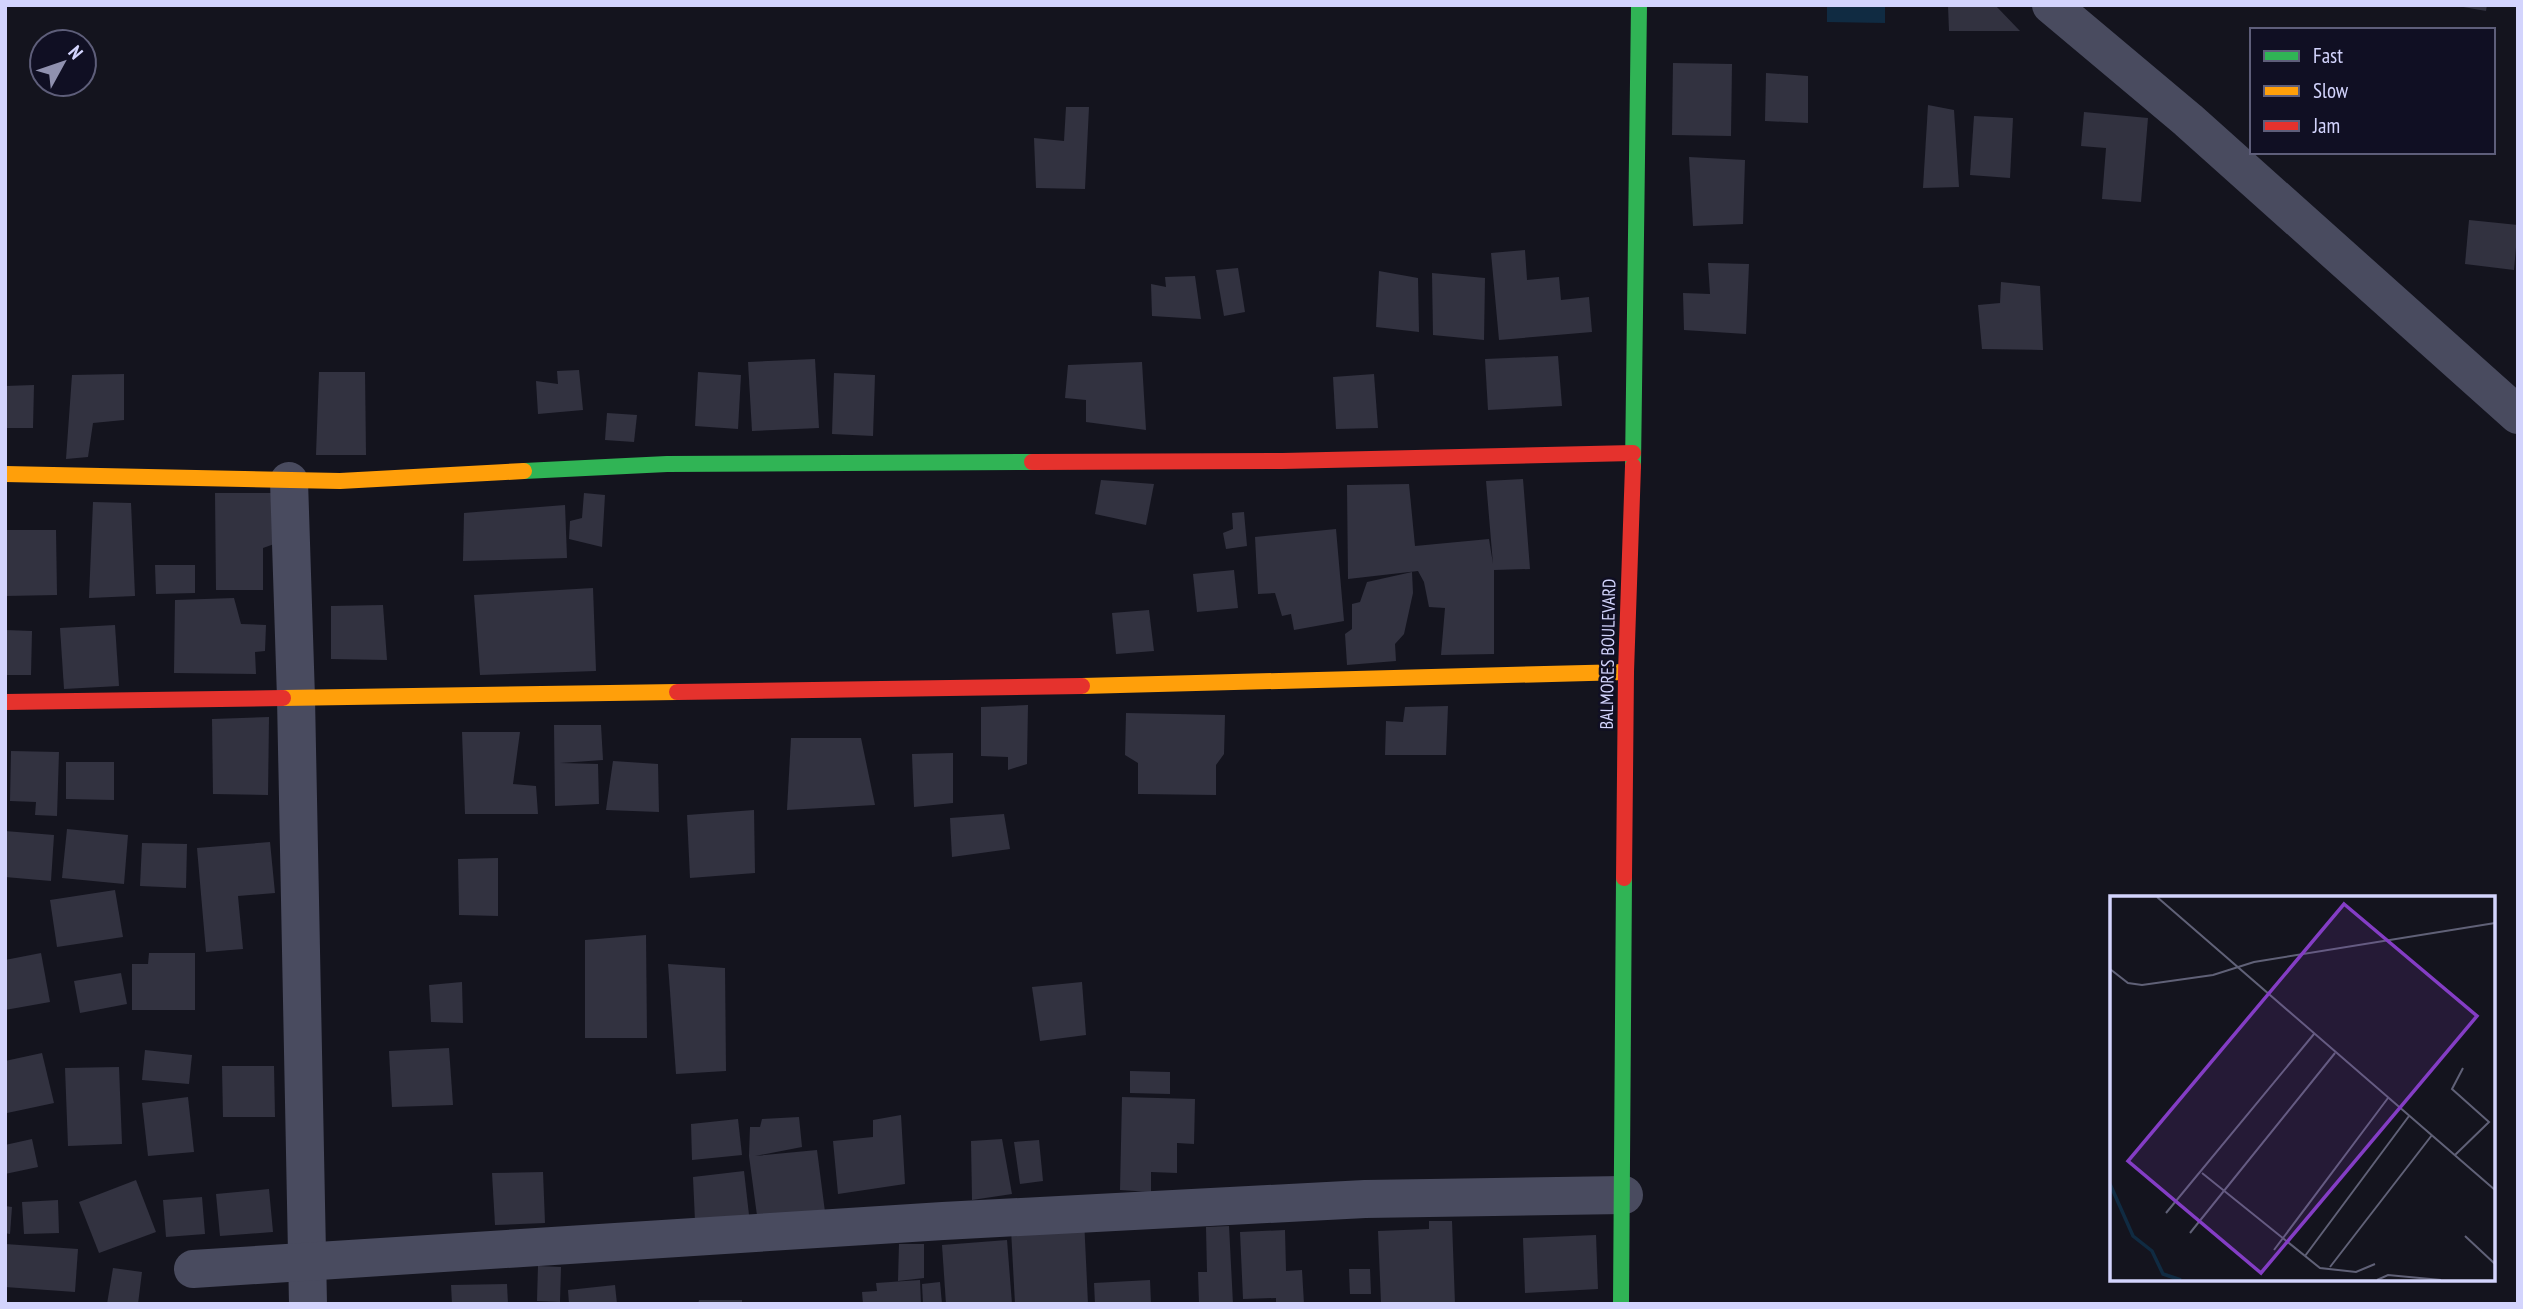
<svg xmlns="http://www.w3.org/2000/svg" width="2523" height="1309" font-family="'PT Sans Narrow',sans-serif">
  <rect width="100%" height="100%" fill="#14141e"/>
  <polygon fill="#102b42" points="1827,5 1885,5 1885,23 1827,22"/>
  <g fill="#323240">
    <polygon points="1948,5 1995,5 2020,31 1949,31"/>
    <polygon points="2452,5 2487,5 2486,11"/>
    <polygon points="1673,63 1732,64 1731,136 1672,135"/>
    <polygon points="1766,73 1808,76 1808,123 1765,121"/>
    <polygon points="1928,105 1954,110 1959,187 1923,188"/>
    <polygon points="1066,107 1089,107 1085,189 1036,188 1034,138 1064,141"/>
    <polygon points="2084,112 2148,118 2141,202 2102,199 2106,148 2081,146"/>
    <polygon points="1974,116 2013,118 2010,178 1970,175"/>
    <polygon points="1689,157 1745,160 1743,224 1693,226"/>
    <polygon points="2469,220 2518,225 2514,270 2465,264"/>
    <polygon points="1525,250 1527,280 1559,277 1561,300 1589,297 1592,332 1499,340 1491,253"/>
    <polygon points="1708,263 1749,264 1746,334 1684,330 1683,293 1710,294"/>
    <polygon points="1238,268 1245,312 1224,316 1216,270"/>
    <polygon points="1379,271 1418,278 1419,332 1376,327"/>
    <polygon points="1432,273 1485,278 1484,340 1433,335"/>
    <polygon points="1195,276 1201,319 1152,316 1151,284 1166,287 1165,277"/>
    <polygon points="2001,282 2040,286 2043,350 1982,349 1978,305 2000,303"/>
    <polygon points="1558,356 1562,406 1488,410 1485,359"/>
    <polygon points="815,359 819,428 752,431 748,362"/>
    <polygon points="1142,362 1146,430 1086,422 1086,400 1065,398 1068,365"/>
    <polygon points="579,370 583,410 538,414 536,381 558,384 557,371"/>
    <polygon points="319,372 365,372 366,455 316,455"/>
    <polygon points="698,372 741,375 738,429 695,426"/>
    <polygon points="834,373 875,375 873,436 832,434"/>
    <polygon points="124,374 124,420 93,423 88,457 66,459 72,375"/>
    <polygon points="1374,374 1378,428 1336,429 1333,377"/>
    <polygon points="34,385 33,428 5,428 5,386"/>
    <polygon points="607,413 637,415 634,442 605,440"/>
    <polygon points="1523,479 1530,569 1494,570 1494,654 1441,655 1445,608 1429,607 1424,582 1418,571 1348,579 1347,485 1409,484 1415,546 1489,539 1493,564 1486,481"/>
    <polygon points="1101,480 1154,484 1146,525 1095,514"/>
    <polygon points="215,493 276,493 277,543 263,548 263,590 216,590"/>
    <polygon points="584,493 605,495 602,547 569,539 570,521 582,518"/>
    <polygon points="93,502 131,503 135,596 89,598"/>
    <polygon points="565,505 567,558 463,561 464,513"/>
    <polygon points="1244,512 1247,546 1226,549 1223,533 1233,529 1232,513"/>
    <polygon points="1336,529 1344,621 1294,630 1291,614 1282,616 1275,593 1258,594 1255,537"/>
    <polygon points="5,530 56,530 57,595 5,596"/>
    <polygon points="155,565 195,565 195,593 156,594"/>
    <polygon points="1234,570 1238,608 1197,612 1193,574"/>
    <polygon points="1412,572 1413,593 1404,634 1395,644 1396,661 1347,665 1345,634 1352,629 1352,604 1360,602 1367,582"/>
    <polygon points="593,588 596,671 480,675 474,595"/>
    <polygon points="234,598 241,624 266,625 265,651 255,652 256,674 174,673 175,600"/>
    <polygon points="383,605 387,660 331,659 331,606"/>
    <polygon points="1149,610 1154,651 1116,654 1112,613"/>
    <polygon points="115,625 119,686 64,689 60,628"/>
    <polygon points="5,630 32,631 31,675 5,675"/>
    <polygon points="1028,705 1027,764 1008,770 1008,757 981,756 981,707"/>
    <polygon points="1448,706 1446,755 1385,755 1386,721 1403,722 1405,707"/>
    <polygon points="1126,713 1225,715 1224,754 1216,765 1216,795 1138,794 1138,763 1125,755"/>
    <polygon points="269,717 268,795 213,794 212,719"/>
    <polygon points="554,725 601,725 603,760 560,763 598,764 599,804 555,806"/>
    <polygon points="462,732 520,732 513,784 536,786 538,814 465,814"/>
    <polygon points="791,738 861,738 875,805 787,810"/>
    <polygon points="11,751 59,752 57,816 35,815 36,802 10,801"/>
    <polygon points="953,753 953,803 914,807 912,754"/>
    <polygon points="613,761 658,764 659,812 606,810"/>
    <polygon points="66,762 114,762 114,800 66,799"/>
    <polygon points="754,810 755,873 690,878 687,815"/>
    <polygon points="1004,814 1010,849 952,857 950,818"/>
    <polygon points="67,829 128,835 124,884 62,878"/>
    <polygon points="5,831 54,835 51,881 5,877"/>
    <polygon points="270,842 275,893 238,896 243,949 206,952 197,848"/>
    <polygon points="142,843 187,844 186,888 140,886"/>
    <polygon points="498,858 498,916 459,915 458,859"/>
    <polygon points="115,890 123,937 57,947 50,900"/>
    <polygon points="646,935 647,1038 585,1038 585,940"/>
    <polygon points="41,953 50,1002 5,1010 5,960"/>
    <polygon points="149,953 195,953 195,1010 132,1010 132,964 148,964"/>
    <polygon points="668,964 725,968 726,1071 676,1074"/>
    <polygon points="121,973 127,1004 80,1013 74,981"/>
    <polygon points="462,982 463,1023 431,1022 429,985"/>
    <polygon points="1082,982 1086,1035 1040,1041 1032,987"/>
    <polygon points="449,1048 453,1105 392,1107 389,1051"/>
    <polygon points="145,1050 192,1055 189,1084 142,1080"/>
    <polygon points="42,1053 54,1103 7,1113 5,1061"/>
    <polygon points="222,1066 274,1066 275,1117 223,1117"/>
    <polygon points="119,1067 122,1144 68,1146 65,1068"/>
    <polygon points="1130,1071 1170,1072 1170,1094 1130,1093"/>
    <polygon points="188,1097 194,1152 148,1156 142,1103"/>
    <polygon points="1122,1097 1195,1099 1194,1144 1177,1143 1177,1173 1151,1172 1151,1192 1120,1190"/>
    <polygon points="901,1115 905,1184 838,1194 833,1141 873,1137 873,1120"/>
    <polygon points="799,1117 802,1147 755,1156 817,1150 825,1212 758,1223 749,1156 750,1127 760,1127 762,1119"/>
    <polygon points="738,1119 742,1155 692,1160 691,1124"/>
    <polygon points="32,1139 38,1167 5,1174 5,1145"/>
    <polygon points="1002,1139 1012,1194 972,1200 971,1141"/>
    <polygon points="1039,1140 1043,1181 1020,1184 1014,1142"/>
    <polygon points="744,1171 749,1215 695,1221 693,1177"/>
    <polygon points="543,1172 545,1223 495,1225 492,1173"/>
    <polygon points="136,1180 156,1232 99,1253 79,1202"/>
    <polygon points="269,1189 273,1232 220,1236 216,1194"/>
    <polygon points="202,1197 205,1234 166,1237 163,1200"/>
    <polygon points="58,1200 59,1233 24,1234 22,1202"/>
    <polygon points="5,1206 12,1207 10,1234 5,1233"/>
    <polygon points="1084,1219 1088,1304 1015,1304 1011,1229"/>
    <polygon points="1429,1221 1452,1221 1455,1304 1381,1303 1378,1231 1429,1229"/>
    <polygon points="1229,1226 1233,1304 1199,1304 1198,1272 1207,1272 1206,1227"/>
    <polygon points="1285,1230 1286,1271 1302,1270 1304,1304 1276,1304 1276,1298 1243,1299 1240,1232"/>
    <polygon points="1596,1235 1598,1289 1525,1293 1523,1238"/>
    <polygon points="1007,1240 1012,1304 946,1304 942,1245"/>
    <polygon points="5,1244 78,1249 75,1292 5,1287"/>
    <polygon points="899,1244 924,1244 924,1278 898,1281"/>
    <polygon points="538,1266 561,1267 560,1302 537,1301"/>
    <polygon points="113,1268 142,1272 138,1304 107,1304"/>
    <polygon points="1349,1269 1370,1269 1371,1294 1350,1294"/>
    <polygon points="920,1280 921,1304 863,1304 862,1292 877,1291 876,1283"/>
    <polygon points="1150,1280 1151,1304 1095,1304 1094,1283"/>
    <polygon points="940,1282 942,1304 923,1304 922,1284"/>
    <polygon points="507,1284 508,1304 452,1304 451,1285"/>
    <polygon points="615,1285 617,1304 569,1304 568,1290"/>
    <polygon points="699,1300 742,1300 742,1304 698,1304"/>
  </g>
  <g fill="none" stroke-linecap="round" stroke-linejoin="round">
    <g stroke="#494b5f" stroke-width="38">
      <polyline points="2051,5 2188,120 2518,415"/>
      <polyline points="289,481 296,698 308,1304"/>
      <polyline points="193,1269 943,1221 1365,1199 1624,1195"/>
    </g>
    <g stroke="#30b455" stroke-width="16">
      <polyline points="1633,466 1639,5"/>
      <polyline points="524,471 667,464 1032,462"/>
      <polyline points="1621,1304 1624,878"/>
    </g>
    <g stroke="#ff9f0a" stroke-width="16">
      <polyline points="5,474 340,481 524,471"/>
      <polyline points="1082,686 1626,672"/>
      <polyline points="283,698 677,692"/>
    </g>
    <g stroke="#e5322d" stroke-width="16">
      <polyline points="1032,462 1282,461 1633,453"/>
      <polyline points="677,692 1082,686"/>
      <polyline points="5,702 283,698"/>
      <polyline points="1624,878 1626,672 1633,466"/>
    </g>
  </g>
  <g text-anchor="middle" stroke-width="5" stroke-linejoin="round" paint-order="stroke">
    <g font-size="18" fill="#d3d4fd" stroke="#100f23">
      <text transform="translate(1608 654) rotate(-89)" y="6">BALMORES BOULEVARD</text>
    </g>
  </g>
  <g transform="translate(2110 896)">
    <rect width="385" height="385" fill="#14141e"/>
    <path fill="none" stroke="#102b42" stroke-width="3.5" d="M0 288 23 340 42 355 53 378 71 384"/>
    <path fill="none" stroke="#606177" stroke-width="2" d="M47 1 385 294M0 73 18 87 32 89 103 79 144 66 385 27M345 259 379 226 342 193 353 172M92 277 210 372 246 376 265 368M56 317 204 138M80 337 225 157M355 340 385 368M164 354 278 202M195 360 299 220M220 371 322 239M267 384 278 379 331 384"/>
    <path fill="#843dc5" fill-opacity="0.15" stroke="#843dc5" stroke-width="3.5" d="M234 8 367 120 151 377 18 265Z"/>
    <rect width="385" height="385" fill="none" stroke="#d3d4fd" stroke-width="3.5"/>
  </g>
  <rect width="2523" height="1309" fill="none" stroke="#d3d4fd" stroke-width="14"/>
  <rect x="2250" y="28" width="245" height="126" fill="#100f23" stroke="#5e5e7a" stroke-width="2"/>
  <rect x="2264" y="51" width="35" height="10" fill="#30b455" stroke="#5e5e7a" stroke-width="2"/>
  <text x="2313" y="63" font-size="21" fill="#d3d4fd">Fast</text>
  <rect x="2264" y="86" width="35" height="10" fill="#ff9f0a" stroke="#5e5e7a" stroke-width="2"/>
  <text x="2313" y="98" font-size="21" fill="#d3d4fd">Slow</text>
  <rect x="2264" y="121" width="35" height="10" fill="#e5322d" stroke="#5e5e7a" stroke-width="2"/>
  <text x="2313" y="133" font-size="21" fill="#d3d4fd">Jam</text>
  <g transform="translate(63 63) rotate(50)"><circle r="33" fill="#100f23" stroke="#5e5e7a" stroke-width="2"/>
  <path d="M0-5L12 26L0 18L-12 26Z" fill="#9091af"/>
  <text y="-10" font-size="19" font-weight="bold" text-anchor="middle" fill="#d3d4fd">N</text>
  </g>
</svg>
